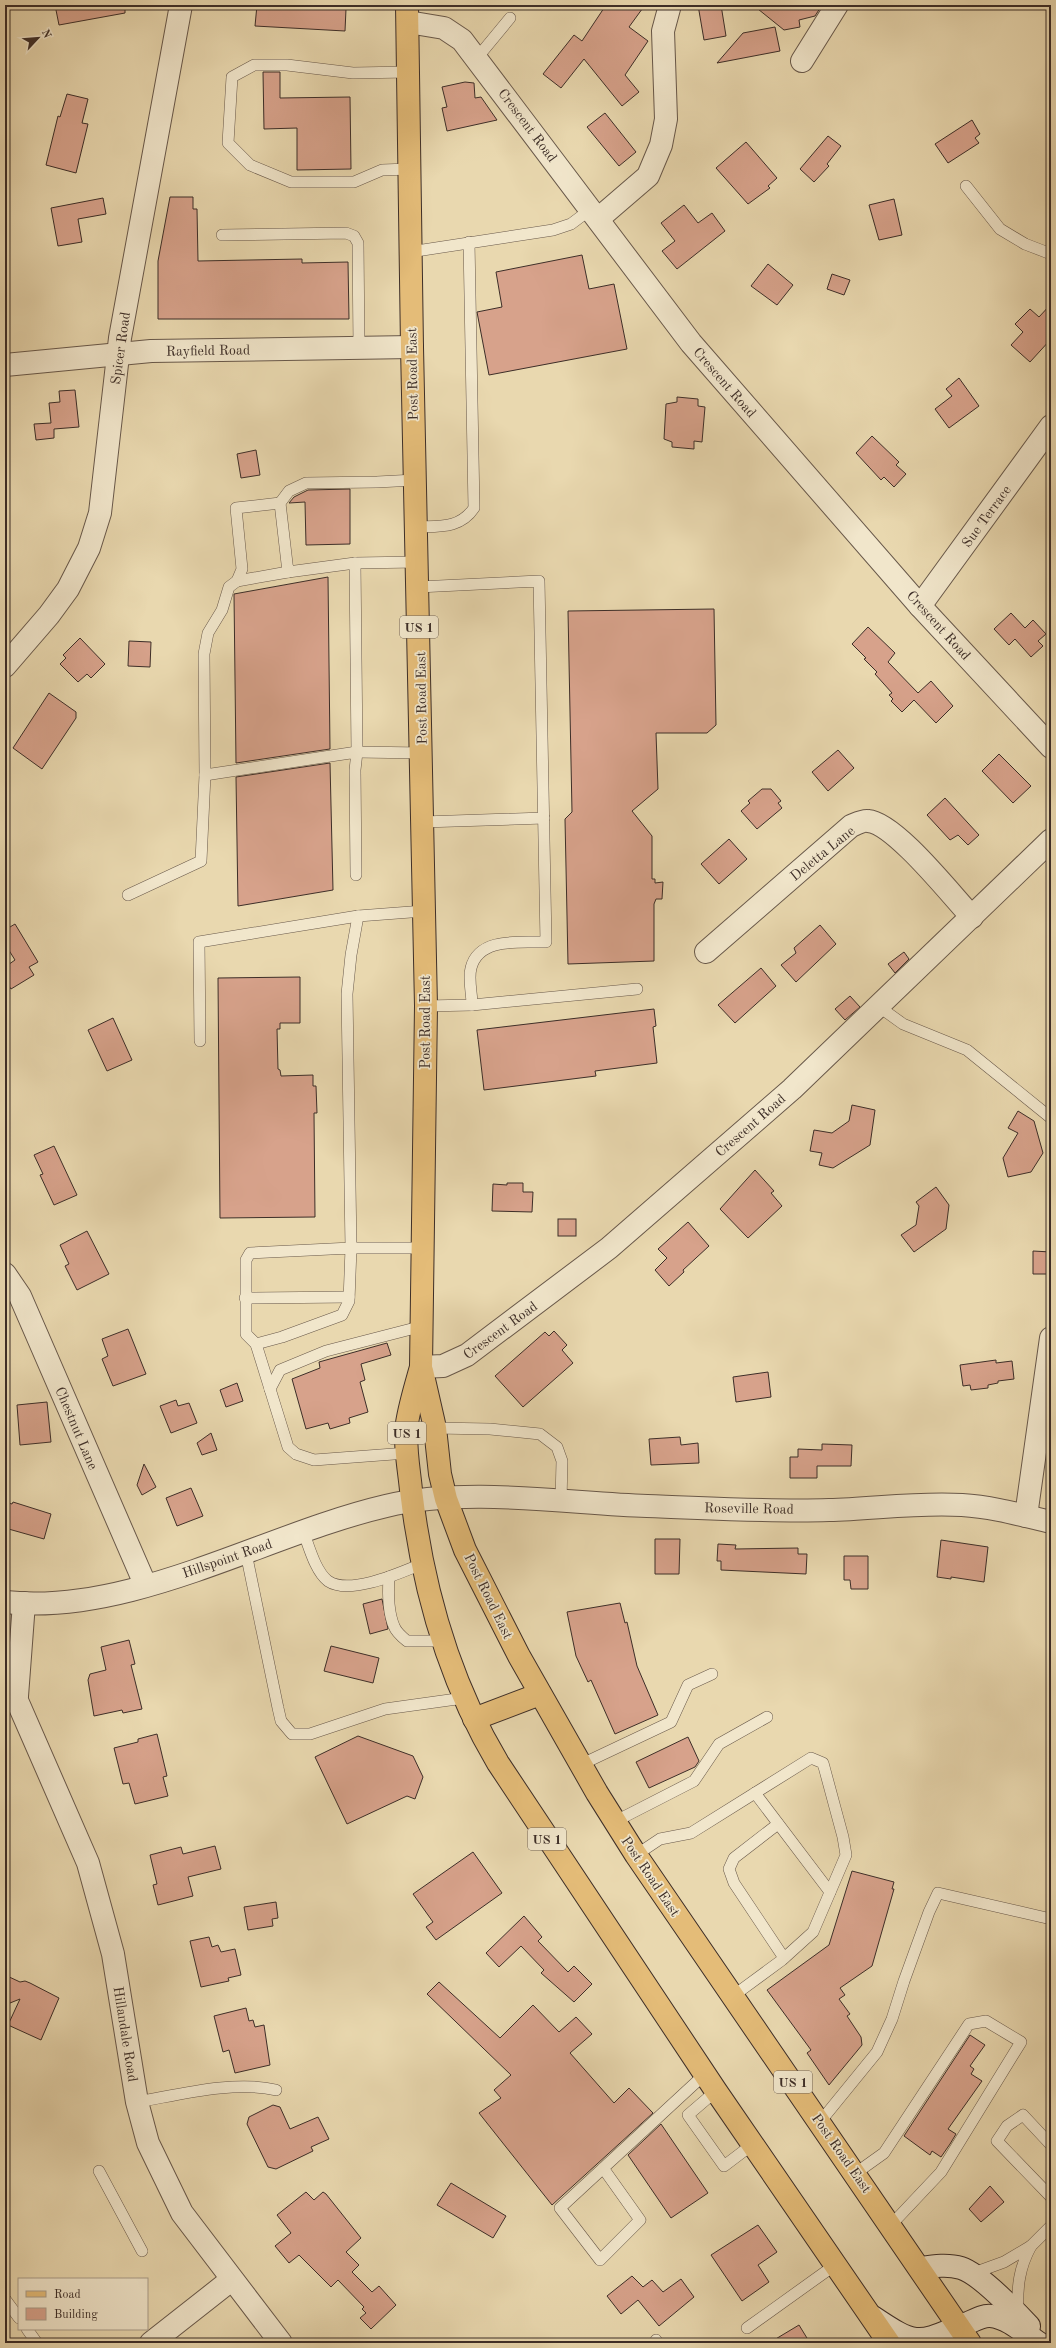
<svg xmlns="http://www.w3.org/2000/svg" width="1056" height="2348" font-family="'Old Standard TT',serif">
  <rect width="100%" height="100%" fill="#e9d8af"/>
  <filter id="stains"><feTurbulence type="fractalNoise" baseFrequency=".005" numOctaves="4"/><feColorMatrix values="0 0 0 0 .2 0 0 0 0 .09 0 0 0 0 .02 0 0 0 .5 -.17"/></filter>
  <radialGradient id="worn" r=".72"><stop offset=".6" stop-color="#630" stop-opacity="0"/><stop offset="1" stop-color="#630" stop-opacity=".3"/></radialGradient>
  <g fill="#d7a28b" stroke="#3d2e28">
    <polygon points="55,5 125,5 125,13 59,25"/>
    <polygon points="257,5 325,5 325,7 346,9 345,31 255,26"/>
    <polygon points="606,5 645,5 629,27 648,41 625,75 639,92 622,106 584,59 561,88 543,74 574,35 582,41"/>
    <polygon points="698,5 721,5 726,36 704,40"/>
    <polygon points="753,5 822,5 815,16 799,20 800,27 784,30"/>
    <polygon points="775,27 780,51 717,63 743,33"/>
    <polygon points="263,72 280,72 280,98 350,97 351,169 297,170 297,128 264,129"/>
    <polygon points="465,82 474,83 475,98 481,97 497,120 447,131 442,108 447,107 442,87"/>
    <polygon points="67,94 88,99 82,123 88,124 76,173 46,165 58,116 60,117"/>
    <polygon points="605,113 636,152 619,166 587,127"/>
    <polygon points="972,120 980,134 975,138 979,143 948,163 935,144"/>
    <polygon points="828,136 841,146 827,164 829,166 814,182 800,169"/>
    <polygon points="746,142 777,178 768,186 770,188 748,204 716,168"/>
    <polygon points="170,197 193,197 193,209 197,209 198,261 302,259 302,263 348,262 349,319 158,319 158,261"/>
    <polygon points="103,198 106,214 78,219 82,242 58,246 51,208"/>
    <polygon points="894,199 902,235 879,240 869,205"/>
    <polygon points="684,205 698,223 712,213 725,231 677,269 662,251 675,241 661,223"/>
    <polygon points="582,255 589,289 614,284 627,349 489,375 477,312 502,307 496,272"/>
    <polygon points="768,264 793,285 777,305 751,286"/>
    <polygon points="832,274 850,280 844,295 827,289"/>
    <polygon points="1051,304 1051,339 1030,362 1011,345 1023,332 1015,324 1030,309 1039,317"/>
    <polygon points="959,378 979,406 949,428 935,409 952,396 946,389"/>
    <polygon points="75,390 79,427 54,429 54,438 36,440 34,424 51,423 49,403 60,402 59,391"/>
    <polygon points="677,397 698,399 698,406 705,407 702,442 694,441 694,449 672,447 672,442 664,439 666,404 677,402"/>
    <polygon points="872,436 899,462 896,465 906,474 894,487 884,477 881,480 856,453"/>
    <polygon points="256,450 260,475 241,478 237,454"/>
    <polygon points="350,489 350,544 306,545 305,502 289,503 294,497 308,490"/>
    <polygon points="328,577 330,749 236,763 234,594"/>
    <polygon points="714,609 716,725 707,733 656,733 658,789 632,811 652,836 652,879 655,879 655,883 663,882 662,899 656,899 654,904 654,961 568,964 565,819 572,812 568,611"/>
    <polygon points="1011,613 1025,628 1033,620 1046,634 1038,641 1043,646 1031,657 1015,639 1009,645 994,629"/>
    <polygon points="868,627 895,653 888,662 918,693 931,681 953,706 936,723 914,700 902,712 891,701 893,699 889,695 892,693 875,674 877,672 864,659 866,658 852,644"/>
    <polygon points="80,638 105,664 91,678 87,674 78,682 60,664 66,658 63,655"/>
    <polygon points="129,641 151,642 150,667 128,666"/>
    <polygon points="49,693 76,712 76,718 42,769 13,748"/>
    <polygon points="838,750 854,768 828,791 812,772"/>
    <polygon points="999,754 1031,786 1013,803 982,771"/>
    <polygon points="330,763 333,890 238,906 236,777"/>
    <polygon points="762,789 771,789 781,801 778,803 782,808 757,829 741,811 750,803 748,801"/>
    <polygon points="945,798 979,835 968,845 958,835 950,840 927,815"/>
    <polygon points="729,839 747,859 719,884 701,864"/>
    <polygon points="15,924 38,962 29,967 34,975 11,989 5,980 5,967 15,960 5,944 5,930"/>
    <polygon points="820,925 836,944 796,982 781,965 796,953 794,948"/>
    <polygon points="904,952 909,959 895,973 888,964"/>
    <polygon points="761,968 776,986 735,1023 718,1005"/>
    <polygon points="300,977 300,1023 280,1023 280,1029 277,1029 278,1069 280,1070 281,1076 313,1075 313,1086 316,1086 317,1113 314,1113 315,1217 220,1218 218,978"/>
    <polygon points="850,996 860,1007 845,1020 835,1009"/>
    <polygon points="654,1009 656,1026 653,1027 657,1063 595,1071 596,1076 484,1090 477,1030"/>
    <polygon points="113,1018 132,1060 107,1071 88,1030"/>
    <polygon points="852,1105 875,1110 870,1145 833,1168 819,1165 822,1153 810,1151 814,1130 832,1133 849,1121"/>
    <polygon points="1018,1111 1034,1121 1043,1153 1031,1172 1008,1177 1003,1158 1018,1133 1008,1128"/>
    <polygon points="54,1146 77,1195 54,1205 40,1175 43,1174 34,1155"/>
    <polygon points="755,1170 774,1191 771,1193 782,1206 748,1238 720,1209"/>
    <polygon points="507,1183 523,1183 523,1192 533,1192 532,1212 492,1211 493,1184 507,1185"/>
    <polygon points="936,1187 949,1205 946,1229 914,1252 901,1235 916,1225 919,1206 916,1202"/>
    <rect x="558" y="1219" width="18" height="17"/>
    <polygon points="688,1222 709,1246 683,1270 684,1272 669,1286 655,1270 667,1258 658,1249"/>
    <polygon points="87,1231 109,1274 77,1290 65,1266 69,1264 60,1245"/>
    <polygon points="1033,1251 1051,1252 1051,1274 1033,1274"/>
    <polygon points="128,1329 146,1374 113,1386 102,1359 108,1356 102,1339"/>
    <polygon points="554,1331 567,1345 562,1350 573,1363 523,1407 495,1376 545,1332 549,1336"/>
    <polygon points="387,1343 391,1355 361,1364 365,1380 360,1382 368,1412 349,1418 350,1423 330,1429 328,1423 306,1429 292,1379 320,1368 319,1362"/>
    <polygon points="996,1360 996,1363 1012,1361 1014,1379 998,1381 998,1383 988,1385 988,1388 971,1390 970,1385 963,1386 960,1365"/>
    <polygon points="768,1372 771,1397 736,1402 733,1377"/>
    <polygon points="237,1383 243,1401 226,1407 220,1390"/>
    <polygon points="176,1400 178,1406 189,1403 197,1423 171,1433 160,1406"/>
    <polygon points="47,1402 51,1442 20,1445 17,1405"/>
    <polygon points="211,1433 217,1450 202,1455 197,1443"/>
    <polygon points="680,1437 681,1445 698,1443 699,1463 651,1465 649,1439"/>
    <polygon points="822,1444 852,1445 851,1466 817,1466 817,1478 790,1478 790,1457 798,1457 798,1449 822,1450"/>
    <polygon points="144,1464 156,1487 142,1495 137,1485"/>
    <polygon points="191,1488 203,1516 177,1526 166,1498"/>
    <polygon points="5,1502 12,1504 13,1502 51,1514 44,1539 5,1528"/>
    <polygon points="655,1539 680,1539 679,1574 655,1574"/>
    <polygon points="941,1540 988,1547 984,1582 951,1577 951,1579 937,1577"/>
    <polygon points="718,1544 736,1545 735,1549 798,1548 798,1554 807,1554 806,1574 721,1570 721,1561 717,1561"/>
    <polygon points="844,1556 868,1556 868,1589 851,1589 850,1580 844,1580"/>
    <polygon points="382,1599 388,1629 370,1634 363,1604"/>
    <polygon points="620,1603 625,1623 627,1622 637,1666 658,1715 615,1734 591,1680 588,1682 576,1656 567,1612"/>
    <polygon points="129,1640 135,1664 131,1665 142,1709 123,1713 122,1710 94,1716 88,1680 90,1674 106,1670 101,1647"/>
    <polygon points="331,1646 379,1658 373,1683 324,1671"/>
    <polygon points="157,1734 167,1776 163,1777 168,1796 135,1804 129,1783 123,1784 114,1748 138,1742 138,1739"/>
    <polygon points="358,1736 413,1756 423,1777 415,1799 407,1796 347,1824 315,1757"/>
    <polygon points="688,1737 699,1761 695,1767 649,1788 636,1762"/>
    <polygon points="215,1846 221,1869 188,1877 193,1896 158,1905 153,1885 157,1884 150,1855 181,1847 183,1854"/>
    <polygon points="473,1852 502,1893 436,1940 426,1927 433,1922 413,1894"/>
    <polygon points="852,1871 894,1882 892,1889 894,1889 872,1966 840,1988 845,1995 839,1999 850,2014 847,2016 861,2037 862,2045 829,2085 807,2053 811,2050 767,1990 829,1945"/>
    <polygon points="276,1902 278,1918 272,1919 273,1926 248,1930 244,1907"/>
    <polygon points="524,1916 542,1937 538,1941 568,1972 574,1966 592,1984 574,2002 541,1973 544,1970 521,1946 499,1967 486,1953"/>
    <polygon points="209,1937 212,1947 218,1945 221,1952 235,1949 241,1975 228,1978 229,1981 201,1987 190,1941"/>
    <polygon points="5,1975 20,1982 25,1981 30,1983 59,1998 41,2040 8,2025 20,1999 5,2005"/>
    <polygon points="439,1982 500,2038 533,2005 559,2032 576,2017 592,2034 570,2053 614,2103 629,2088 653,2113 552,2205 479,2113 501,2098 494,2090 511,2075 427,1994"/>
    <polygon points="246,2008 249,2021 253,2020 255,2027 264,2025 270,2065 235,2073 229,2050 223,2052 214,2016"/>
    <polygon points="970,2035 985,2045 970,2066 974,2069 971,2074 982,2081 948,2129 956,2134 950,2144 941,2157 932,2151 930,2155 904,2136"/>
    <polygon points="273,2105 280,2107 290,2129 318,2117 329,2139 311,2147 313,2151 276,2169 268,2167 247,2124 249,2117"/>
    <polygon points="661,2124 708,2193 671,2218 628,2155"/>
    <polygon points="451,2183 506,2216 493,2238 437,2205"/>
    <polygon points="990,2186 1004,2202 981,2222 969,2209"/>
    <polygon points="306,2192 314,2200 323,2192 326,2194 361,2238 346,2252 359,2265 352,2272 372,2292 379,2286 396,2305 371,2329 360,2318 366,2313 362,2309 364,2307 338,2280 331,2287 299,2255 289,2263 275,2246 291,2233 277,2215"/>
    <polygon points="758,2225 777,2252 758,2265 769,2282 742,2301 711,2255"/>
    <polygon points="632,2276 643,2287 652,2280 663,2292 681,2279 694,2297 659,2326 638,2300 621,2314 607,2296"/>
    <polygon points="799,2325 810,2343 769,2343"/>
  </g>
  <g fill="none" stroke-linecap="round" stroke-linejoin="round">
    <g stroke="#68584a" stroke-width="12">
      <g id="service">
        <polyline points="477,58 510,18"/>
        <polyline points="408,72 353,73 287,65 254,65 232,77 228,143 250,165 291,182 354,182 382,170 409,169"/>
        <polyline points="966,186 1000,229 1025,244 1051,254"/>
        <polyline points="222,235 346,233 354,236 358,243 359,347"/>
        <polyline points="410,252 553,230 571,224 591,209"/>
        <polyline points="415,480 377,482 306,483 289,491 280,503 288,572 355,563 417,562"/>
        <path d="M416 527C439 526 460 529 474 508L469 242"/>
        <polyline points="355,563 357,752 422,753"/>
        <polyline points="237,581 288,572"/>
        <path d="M418 587 539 581 546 942C522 943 479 936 471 968 468 979 472 993 472 1005"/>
        <polyline points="205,775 357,752 355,770 356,875"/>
        <polyline points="423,822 544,818"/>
        <polyline points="128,895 201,861 205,775 204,654 208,633 222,610 229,587 237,581 242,569 236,508 280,503"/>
        <polyline points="358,916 351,955 347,994 351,1248 349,1301 342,1315 282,1337 256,1344 246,1334 246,1260 250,1253 351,1248 424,1248"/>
        <polyline points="426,1006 472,1005 637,989"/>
        <polyline points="878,1006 903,1024 967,1050 1051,1118"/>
        <polyline points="200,1041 199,942 358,916 424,911"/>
        <polyline points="245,1298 349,1297"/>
        <polyline points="256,1344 270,1389"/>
        <polyline points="435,1428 490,1429 540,1434 557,1447 562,1461 561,1501"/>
        <polyline points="407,1453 314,1460 296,1454 288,1447 270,1389 280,1370 326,1351 423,1326"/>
        <path d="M303 1531C309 1546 315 1571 328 1581 350 1596 402 1572 424 1563"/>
        <polyline points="246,1553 278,1708 281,1721 292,1734 310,1734 385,1709 464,1698"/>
        <path d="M389 1577C388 1592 388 1612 394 1626 396 1632 402 1637 407 1641H443"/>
        <polyline points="580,1765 671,1722 688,1685 712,1674"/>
        <polyline points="755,1793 830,1892"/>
        <polyline points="614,1822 694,1781 719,1744 767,1717"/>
        <polyline points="778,1824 734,1858 729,1869 734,1883 784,1958"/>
        <polyline points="636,1855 660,1839 691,1833 811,1758 823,1763 843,1837 846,1855 813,1932 782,1960 733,1996"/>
        <polyline points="716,2091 688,2115 724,2166 753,2144"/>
        <path d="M137 2102C178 2095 234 2080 276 2090"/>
        <polyline points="820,2122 877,2052 892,2019 904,1981 929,1912 938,1893 1051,1919"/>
        <polyline points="1051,2145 1023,2115 1007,2126 997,2141 1051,2197"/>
        <polyline points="603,2168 640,2220 600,2260 560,2208 705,2074"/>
        <polyline points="99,2171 142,2251"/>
        <polyline points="856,2173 884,2153 969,2024 986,2021 1021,2042 941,2172 891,2225"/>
        <polyline points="1031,2246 1051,2226"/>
        <path d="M971 2274 1004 2262 1031 2246C1019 2268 1017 2287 1018 2312"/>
        <polyline points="5,2299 19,2318"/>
        <polyline points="747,2328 835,2265"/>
        <polyline points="27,2329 37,2343"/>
        <polyline points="656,2340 658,2343"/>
      </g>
    </g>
    <g stroke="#68584a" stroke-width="24">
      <g id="minor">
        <polyline points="408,22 444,28 462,40 691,343 920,606 1051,747"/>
        <polyline points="802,61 837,5"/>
        <polyline points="598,219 648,176 661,145 666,119 663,31 670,5"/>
        <polyline points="5,365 151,351 412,347"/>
        <polyline points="920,606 1051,426"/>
        <polyline points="5,666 49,615 68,589 89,548 100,513 120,338 181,5"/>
        <path d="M706 952 851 826C856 824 863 820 868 821 895 823 952 896 972 917"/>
        <polyline points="5,1274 20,1296 145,1584"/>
        <polyline points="421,1367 443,1366 467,1355 609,1248 792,1089 1051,840"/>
        <polyline points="1026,1516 1051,1338"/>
        <polyline points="5,1673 88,1863 113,1954 137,2102 148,2143 182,2213 281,2343"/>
        <polyline points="17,1696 24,1603"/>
        <polyline points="151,2343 231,2280"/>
      </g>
    </g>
    <g stroke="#68584a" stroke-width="24">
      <path id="tertiary" d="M5 1602C131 1616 266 1534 386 1506 465 1487 566 1503 647 1506 707 1508 768 1512 829 1510 873 1509 918 1502 962 1505 993 1507 1021 1515 1051 1522"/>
    </g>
    <g stroke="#3d2e28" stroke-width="24">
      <g id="secondary">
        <path d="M921 2268C934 2266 948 2264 961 2268 980 2274 1015 2311 1029 2326"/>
        <path d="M873 2317C919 2348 918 2343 968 2323 975 2320 983 2315 991 2316 1009 2318 1025 2334 1039 2343"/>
      </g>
    </g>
    <g stroke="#3d2e28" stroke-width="24">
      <g id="primary">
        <path d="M407 5 412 347 426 1006 421 1367C416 1385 410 1404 407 1423 404 1444 409 1469 411 1490 422 1585 449 1681 498 1763L716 2091 889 2343"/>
        <polyline points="422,1371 435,1428 440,1474 446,1499 465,1550 519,1656 597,1793 636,1855 970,2343"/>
        <polyline points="474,1719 540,1694"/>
      </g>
    </g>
    <use href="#service" stroke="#f1e6cb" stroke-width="11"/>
    <use href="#minor" stroke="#f1e6cb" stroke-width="22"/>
    <use href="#tertiary" stroke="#f1e6cb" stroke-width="22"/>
    <use href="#secondary" stroke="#f1e6cb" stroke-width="22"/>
    <use href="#primary" stroke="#e4bc78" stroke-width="22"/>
  </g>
  <g text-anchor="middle" stroke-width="3.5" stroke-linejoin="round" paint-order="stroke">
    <g fill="#f1e6cb" stroke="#736559" stroke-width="1">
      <rect x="400" y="616" width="38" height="22" rx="3"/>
      <rect x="388" y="1422" width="38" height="22" rx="3"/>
      <rect x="528" y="1828" width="38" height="22" rx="3"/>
      <rect x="774" y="2071" width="38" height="22" rx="3"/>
    </g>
    <g font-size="13" font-weight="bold" fill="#3d2e28">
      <text x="419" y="632">US 1</text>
      <text x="407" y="1438">US 1</text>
      <text x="547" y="1844">US 1</text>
      <text x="793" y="2087">US 1</text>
    </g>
    <g font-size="14" fill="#3d2e28" stroke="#f1e6cb">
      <text transform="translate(528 125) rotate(53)" y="5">Crescent Road</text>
      <text transform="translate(120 348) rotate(-82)" y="5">Spicer Road</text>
      <text transform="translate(208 350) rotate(-1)" y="5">Rayfield Road</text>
      <text transform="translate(412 374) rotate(-91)" y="5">Post Road East</text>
      <text transform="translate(725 382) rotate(49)" y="5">Crescent Road</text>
      <text transform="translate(986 516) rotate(-54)" y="5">Sue Terrace</text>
      <text transform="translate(939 625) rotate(48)" y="5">Crescent Road</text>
      <text transform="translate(421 698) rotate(-91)" y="5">Post Road East</text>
      <text transform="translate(822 853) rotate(-39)" y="5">Deletta Lane</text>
      <text transform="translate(425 1022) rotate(-90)" y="5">Post Road East</text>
      <text transform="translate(750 1125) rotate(-41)" y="5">Crescent Road</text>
      <text transform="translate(500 1330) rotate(-36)" y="5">Crescent Road</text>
      <text transform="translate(77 1428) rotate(67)" y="5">Chestnut Lane</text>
      <text transform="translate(749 1508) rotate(1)" y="5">Roseville Road</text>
      <text transform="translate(227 1558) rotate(-19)" y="5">Hillspoint Road</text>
      <text transform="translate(489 1596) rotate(64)" y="5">Post Road East</text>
      <text transform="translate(651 1876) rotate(56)" y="5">Post Road East</text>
      <text transform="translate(126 2034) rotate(81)" y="5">Hillandale Road</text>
      <text transform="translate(842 2153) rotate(55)" y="5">Post Road East</text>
    </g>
  </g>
  <rect width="1056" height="2348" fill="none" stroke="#e9d8af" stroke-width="20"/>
  <rect x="6" y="6" width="1044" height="2336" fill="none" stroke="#3d2e28" stroke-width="2"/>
  <rect x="10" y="10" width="1036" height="2328" fill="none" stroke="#3d2e28"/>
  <rect x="18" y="2278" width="130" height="52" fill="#f1e6cb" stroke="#a99c8a"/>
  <rect x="26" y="2291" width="20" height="6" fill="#e4bc78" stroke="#a99c8a"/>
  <text x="54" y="2298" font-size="12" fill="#3d2e28">Road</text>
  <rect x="26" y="2308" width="20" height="12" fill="#d7a28b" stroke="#a99c8a"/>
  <text x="54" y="2318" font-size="12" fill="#3d2e28">Building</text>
  <g transform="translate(38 38) rotate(64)" stroke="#f1e6cb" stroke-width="3" paint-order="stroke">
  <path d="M0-3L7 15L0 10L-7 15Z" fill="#3d2e28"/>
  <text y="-6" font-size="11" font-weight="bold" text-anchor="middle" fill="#3d2e28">N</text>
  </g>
  <rect width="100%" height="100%" filter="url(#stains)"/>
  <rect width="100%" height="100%" fill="url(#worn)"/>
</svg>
